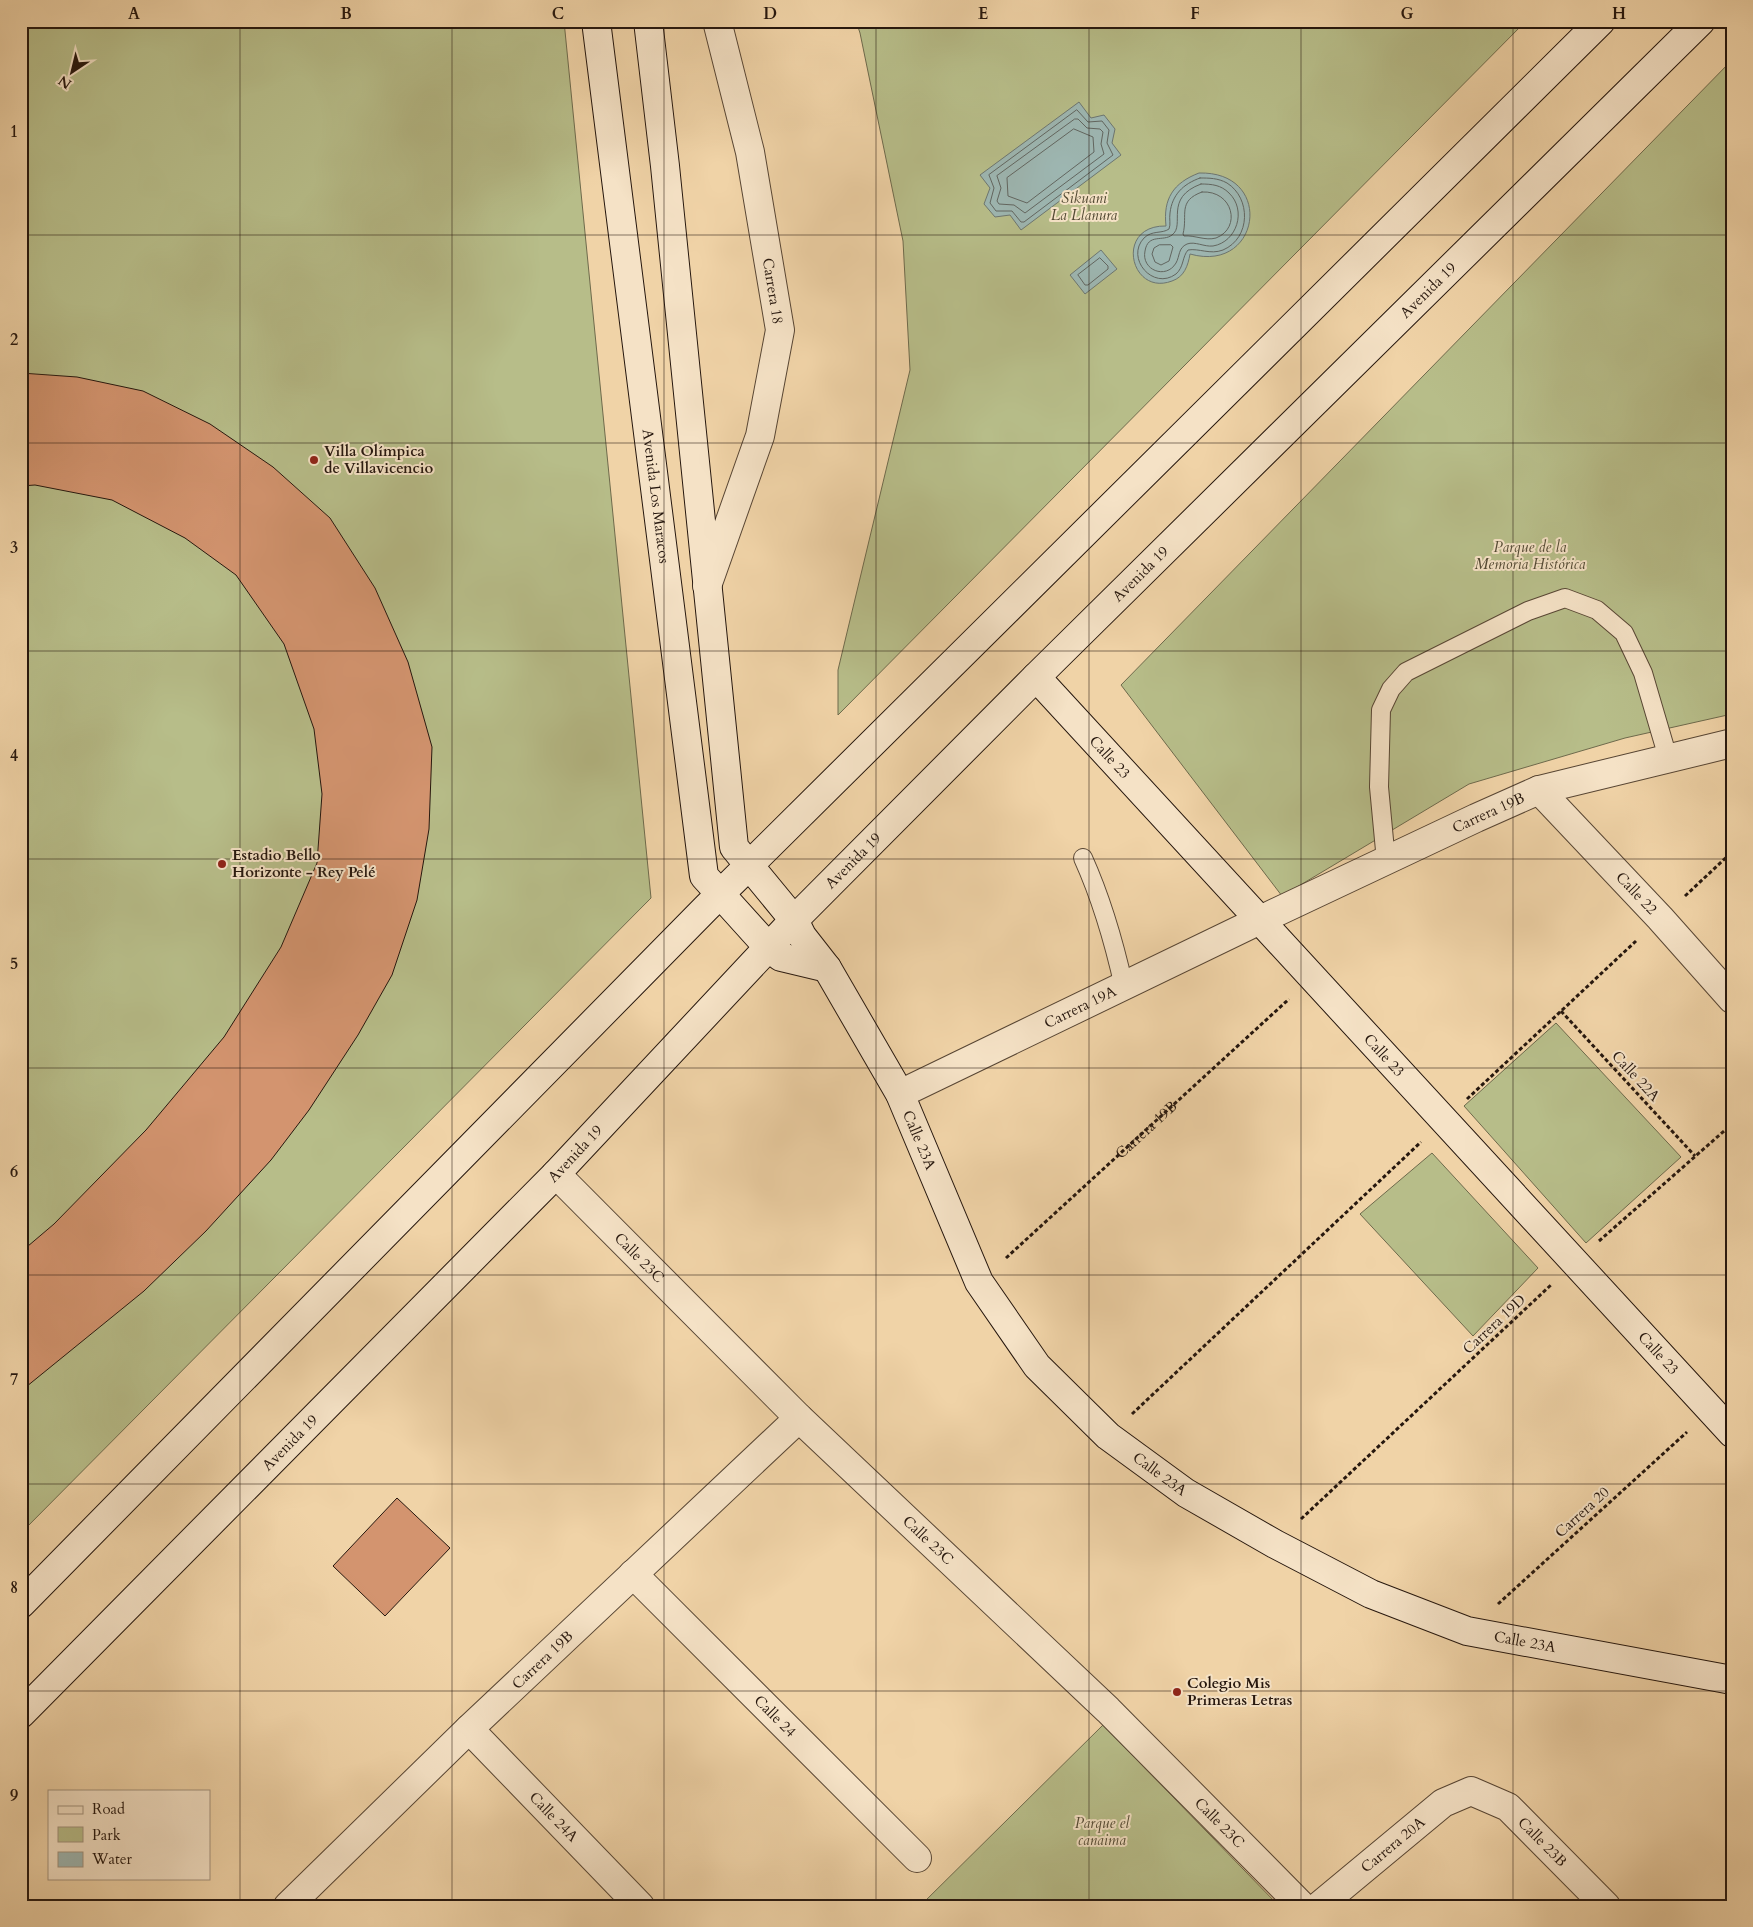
<svg xmlns="http://www.w3.org/2000/svg" width="1753" height="1927" font-family="Cardo,serif">
  <rect width="100%" height="100%" fill="#f0d3a7"/>
  <filter id="stains"><feTurbulence type="fractalNoise" baseFrequency=".004" numOctaves="4"/><feColorMatrix values="0 0 0 0 .2 0 0 0 0 .09 0 0 0 0 .02 0 0 0 .5 -.17"/></filter>
  <radialGradient id="worn" r=".72"><stop offset=".6" stop-color="#630" stop-opacity="0"/><stop offset="1" stop-color="#630" stop-opacity=".3"/></radialGradient>
  <g fill="#b7bd89" stroke="#6e6a4c">
    <polygon points="21,21 564,21 651,898 21,1533"/>
    <polygon points="856,21 1526,21 838,715 838,670 910,370 903,241 860,33"/>
    <polygon points="1732,60 1732,714 1625,738 1469,784 1282,896 1121,685"/>
    <polygon points="1556,1023 1681,1157 1586,1243 1464,1106"/>
    <polygon points="1432,1153 1538,1268 1473,1336 1360,1214"/>
    <polygon points="1103,1725 1279,1906 920,1906"/>
  </g>
  <g fill="#9db6b1" stroke="#6d7670">
    <polygon points="1079,102 1091,118 1104,115 1115,129 1112,143 1121,155 1021,230 1010,215 995,217 984,204 990,188 980,175"/>
    <path d="M1199 173C1275 171 1261 274 1190 254 1188 266 1184 277 1172 281 1130 297 1114 225 1166 226 1163 199 1173 183 1199 173Z"/>
    <polygon points="1101,250 1117,269 1085,294 1070,275"/>
  </g>
  <g fill="none" stroke-linecap="round" stroke-linejoin="round">
    <g stroke="#626660" stroke-width="1">
      <polygon points="1077,110 1088,122 1102,121 1109,130 1107,143 1113,155 1024,222 1021,222 1012,211 996,211 990,203 994,188 989,175"/>
      <polygon points="1075,119 1078,119 1087,128 1100,129 1103,132 1101,144 1104,154 1025,213 1014,205 999,204 997,201 1001,188 997,176"/>
      <polygon points="1074,129 1093,137 1094,152 1027,203 1008,196 1007,178"/>
      <path d="M1200 178C1209 178 1218 178 1227 183 1251 198 1251 238 1223 250 1210 255 1199 248 1188 250 1182 257 1184 267 1176 274 1153 291 1125 258 1144 238 1152 230 1162 234 1169 229 1171 224 1169 219 1170 213 1172 195 1183 184 1200 178Z"/>
      <path d="M1201 184C1212 184 1221 185 1229 193 1247 210 1237 242 1213 246 1204 247 1195 241 1187 244 1178 248 1180 256 1176 263 1166 280 1141 270 1145 251 1148 233 1163 242 1172 235 1186 225 1163 198 1201 184Z"/>
      <path d="M1202 192C1233 190 1242 228 1216 238 1205 241 1195 235 1184 236L1183 234C1188 215 1177 201 1202 192Z"/>
      <polygon points="1171,245 1173,247 1169,261 1161,265 1155,262 1152,254 1154,248 1159,245"/>
      <polygon points="1100,258 1108,266 1108,269 1088,285 1085,285 1078,275"/>
    </g>
  </g>
  <g fill="#d3946f" stroke="#26170e">
    <polygon points="21,373 77,377 143,391 210,424 273,467 330,518 375,588 408,662 432,747 429,829 417,900 392,975 358,1035 309,1110 271,1160 206,1231 144,1291 21,1391 21,1252 54,1224 146,1130 224,1037 281,947 317,863 322,794 314,729 284,644 236,575 185,538 112,500 35,485 21,486"/>
    <polygon points="397,1498 450,1548 385,1616 333,1566"/>
  </g>
  <g fill="none" stroke-linecap="round" stroke-linejoin="round">
    <g stroke="#584634" stroke-width="20">
      <g id="lane">
        <path d="M1083 858C1102 900 1114 942 1124 987"/>
        <polyline points="1386,861 1379,787 1381,710 1391,689 1406,672 1528,611 1565,598 1597,610 1624,633 1643,673 1668,758"/>
      </g>
    </g>
    <g stroke="#584634" stroke-width="30">
      <g id="street">
        <polyline points="707,586 760,436 780,330 750,152 717,21"/>
        <path id="s2" d="M1539 790 1660 918 1732 999"/>
        <path id="s3" d="M900 1094 1260 920 1476 818 1539 790 1732 743"/>
        <path id="s4" d="M556 1174 799 1418 1108 1710 1302 1906"/>
        <path id="s5" d="M633 1574 917 1858"/>
        <path id="s6" d="M469 1729 640 1906"/>
        <path id="s7" d="M288 1906 469 1729 799 1418"/>
        <path id="s8" d="M1319 1906 1443 1803 1471 1791 1508 1807 1606 1906"/>
      </g>
    </g>
    <g stroke="#26170e" stroke-width="30">
      <g id="secondary">
        <path id="s9" d="M596 21 704 876 769 948 781 957 827 968"/>
        <path id="s10" d="M648 21 665 166 734 847 794 920 802 936 827 968 900 1094 979 1282 1037 1366 1108 1436 1186 1493 1275 1544 1371 1594 1467 1631 1732 1680"/>
        <path id="s11" d="M1036 677 1732 1433"/>
        <polyline points="21,1604 706,908 1601,21"/>
        <path id="s12" d="M21 1714 556 1174 794 920 1036 677 1701 21"/>
      </g>
    </g>
    <g stroke="#26170e" stroke-width="3" stroke-dasharray="4 2.5" stroke-linecap="butt">
      <polyline points="1685,896 1732,852"/>
      <polyline points="1561,1011 1695,1156"/>
      <polyline points="1467,1099 1636,941"/>
      <polyline points="1599,1241 1732,1124"/>
      <path id="s1" d="M1006 1258 1289 999"/>
      <polyline points="1132,1414 1421,1142"/>
      <polyline points="1301,1519 1552,1284"/>
      <polyline points="1498,1604 1687,1432"/>
    </g>
    <use href="#lane" stroke="#f5e2c6" stroke-width="18"/>
    <use href="#street" stroke="#f5e2c6" stroke-width="28"/>
    <use href="#secondary" stroke="#f5e2c6" stroke-width="28"/>
  </g>
  <path fill="none" stroke="#26170e" stroke-width="1" stroke-opacity="0.55" d="M240 21V1906M452 21V1906M664 21V1906M876 21V1906M1089 21V1906M1301 21V1906M1513 21V1906M21 235H1732M21 443H1732M21 651H1732M21 859H1732M21 1068H1732M21 1275H1732M21 1484H1732M21 1691H1732"/>
  <g fill="#8f2418" stroke="#f5e2c6" stroke-width="2">
    <circle cx="314" cy="460" r="5"/>
    <circle cx="222" cy="864" r="5"/>
    <circle cx="1177" cy="1692" r="5"/>
  </g>
  <g text-anchor="middle" stroke-width="4" stroke-linejoin="round" paint-order="stroke">
    <g font-size="15" font-style="italic" fill="#524933" stroke="#f5e2c6">
      <text x="1084" y="203">Sikuani<tspan x="1084" dy="17">La Llanura</tspan></text>
      <text x="1530" y="552">Parque de la<tspan x="1530" dy="17">Memoria Histórica</tspan></text>
      <text x="1102" y="1828">Parque el<tspan x="1102" dy="17">canaima</tspan></text>
    </g>
    <g font-size="15" fill="#26170e" stroke="#f5e2c6">
      <text dy="5" stroke="none"><textPath href="#s12" startOffset="2002">Avenida 19</textPath></text>
      <text transform="translate(773 291) rotate(81)" y="5">Carrera 18</text>
      <text dy="5" stroke="none"><textPath href="#s9" startOffset="479">Avenida Los Maracos</textPath></text>
      <text dy="5" stroke="none"><textPath href="#s12" startOffset="1598">Avenida 19</textPath></text>
      <text dy="5" stroke="none"><textPath href="#s11" startOffset="109">Calle 23</textPath></text>
      <text dy="5" stroke="none"><textPath href="#s3" startOffset="652">Carrera 19B</textPath></text>
      <text dy="5" stroke="none"><textPath href="#s12" startOffset="1192">Avenida 19</textPath></text>
      <text dy="5" stroke="none"><textPath href="#s2" startOffset="142">Calle 22</textPath></text>
      <text dy="5" stroke="none"><textPath href="#s3" startOffset="200">Carrera 19A</textPath></text>
      <text dy="5" stroke="none"><textPath href="#s11" startOffset="514">Calle 23</textPath></text>
      <text transform="translate(1636 1076) rotate(47)" y="5">Calle 22A</text>
      <text dy="5" stroke="none"><textPath href="#s1" startOffset="190">Carrera 19B</textPath></text>
      <text dy="5" stroke="none"><textPath href="#s10" startOffset="1179">Calle 23A</textPath></text>
      <text dy="5" stroke="none"><textPath href="#s12" startOffset="788">Avenida 19</textPath></text>
      <text dy="5" stroke="none"><textPath href="#s4" startOffset="118">Calle 23C</textPath></text>
      <text transform="translate(1494 1324) rotate(-43)" y="5">Carrera 19D</text>
      <text dy="5" stroke="none"><textPath href="#s11" startOffset="919">Calle 23</textPath></text>
      <text dy="5" stroke="none"><textPath href="#s12" startOffset="382">Avenida 19</textPath></text>
      <text dy="5" stroke="none"><textPath href="#s10" startOffset="1599">Calle 23A</textPath></text>
      <text transform="translate(1582 1512) rotate(-42)" y="5">Carrera 20</text>
      <text dy="5" stroke="none"><textPath href="#s4" startOffset="522">Calle 23C</textPath></text>
      <text dy="5" stroke="none"><textPath href="#s10" startOffset="2004">Calle 23A</textPath></text>
      <text dy="5" stroke="none"><textPath href="#s7" startOffset="354">Carrera 19B</textPath></text>
      <text dy="5" stroke="none"><textPath href="#s5" startOffset="201">Calle 24</textPath></text>
      <text dy="5" stroke="none"><textPath href="#s6" startOffset="122">Calle 24A</textPath></text>
      <text dy="5" stroke="none"><textPath href="#s4" startOffset="928">Calle 23C</textPath></text>
      <text dy="5" stroke="none"><textPath href="#s8" startOffset="281">Calle 23B</textPath></text>
      <text dy="5" stroke="none"><textPath href="#s8" startOffset="96">Carrera 20A</textPath></text>
    </g>
    <g font-size="15" font-weight="bold" fill="#26170e" stroke="#f5e2c6" text-anchor="start">
      <text x="324" y="456">Villa Olímpica<tspan x="324" dy="17">de Villavicencio</tspan></text>
      <text x="232" y="860">Estadio Bello<tspan x="232" dy="17">Horizonte - Rey Pelé</tspan></text>
      <text x="1187" y="1688">Colegio Mis<tspan x="1187" dy="17">Primeras Letras</tspan></text>
    </g>
  </g>
  <rect width="1753" height="1927" fill="none" stroke="#f0d3a7" stroke-width="55"/>
  <rect x="48" y="1790" width="162" height="90" fill="#f5e2c6" stroke="#a2917c"/>
  <rect x="58" y="1806" width="25" height="8" fill="#f5e2c6" stroke="#a2917c"/>
  <text x="92" y="1814" font-size="15" fill="#26170e">Road</text>
  <rect x="58" y="1827" width="25" height="15" fill="#b7bd89" stroke="#a2917c"/>
  <text x="92" y="1840" font-size="15" fill="#26170e">Park</text>
  <rect x="58" y="1852" width="25" height="15" fill="#9db6b1" stroke="#a2917c"/>
  <text x="92" y="1864" font-size="15" fill="#26170e">Water</text>
  <g transform="translate(72 72) rotate(215)" stroke="#f5e2c6" stroke-width="4" paint-order="stroke">
  <path d="M0-4L9 19L0 12L-9 19Z" fill="#26170e"/>
  <text y="-8" font-size="14" font-weight="bold" text-anchor="middle" fill="#26170e">N</text>
  </g>
  <rect x="28" y="28" width="1698" height="1872" fill="none" stroke="#26170e" stroke-width="2"/>
  <g font-size="16" text-anchor="middle" font-weight="bold" fill="#26170e">
    <text x="134" y="19">A</text>
    <text x="346" y="19">B</text>
    <text x="558" y="19">C</text>
    <text x="770" y="19">D</text>
    <text x="983" y="19">E</text>
    <text x="1195" y="19">F</text>
    <text x="1407" y="19">G</text>
    <text x="1619" y="19">H</text>
    <text x="14" y="137">1</text>
    <text x="14" y="345">2</text>
    <text x="14" y="553">3</text>
    <text x="14" y="761">4</text>
    <text x="14" y="969">5</text>
    <text x="14" y="1177">6</text>
    <text x="14" y="1385">7</text>
    <text x="14" y="1593">8</text>
    <text x="14" y="1801">9</text>
  </g>
  <rect width="100%" height="100%" filter="url(#stains)"/>
  <rect width="100%" height="100%" fill="url(#worn)"/>
</svg>
